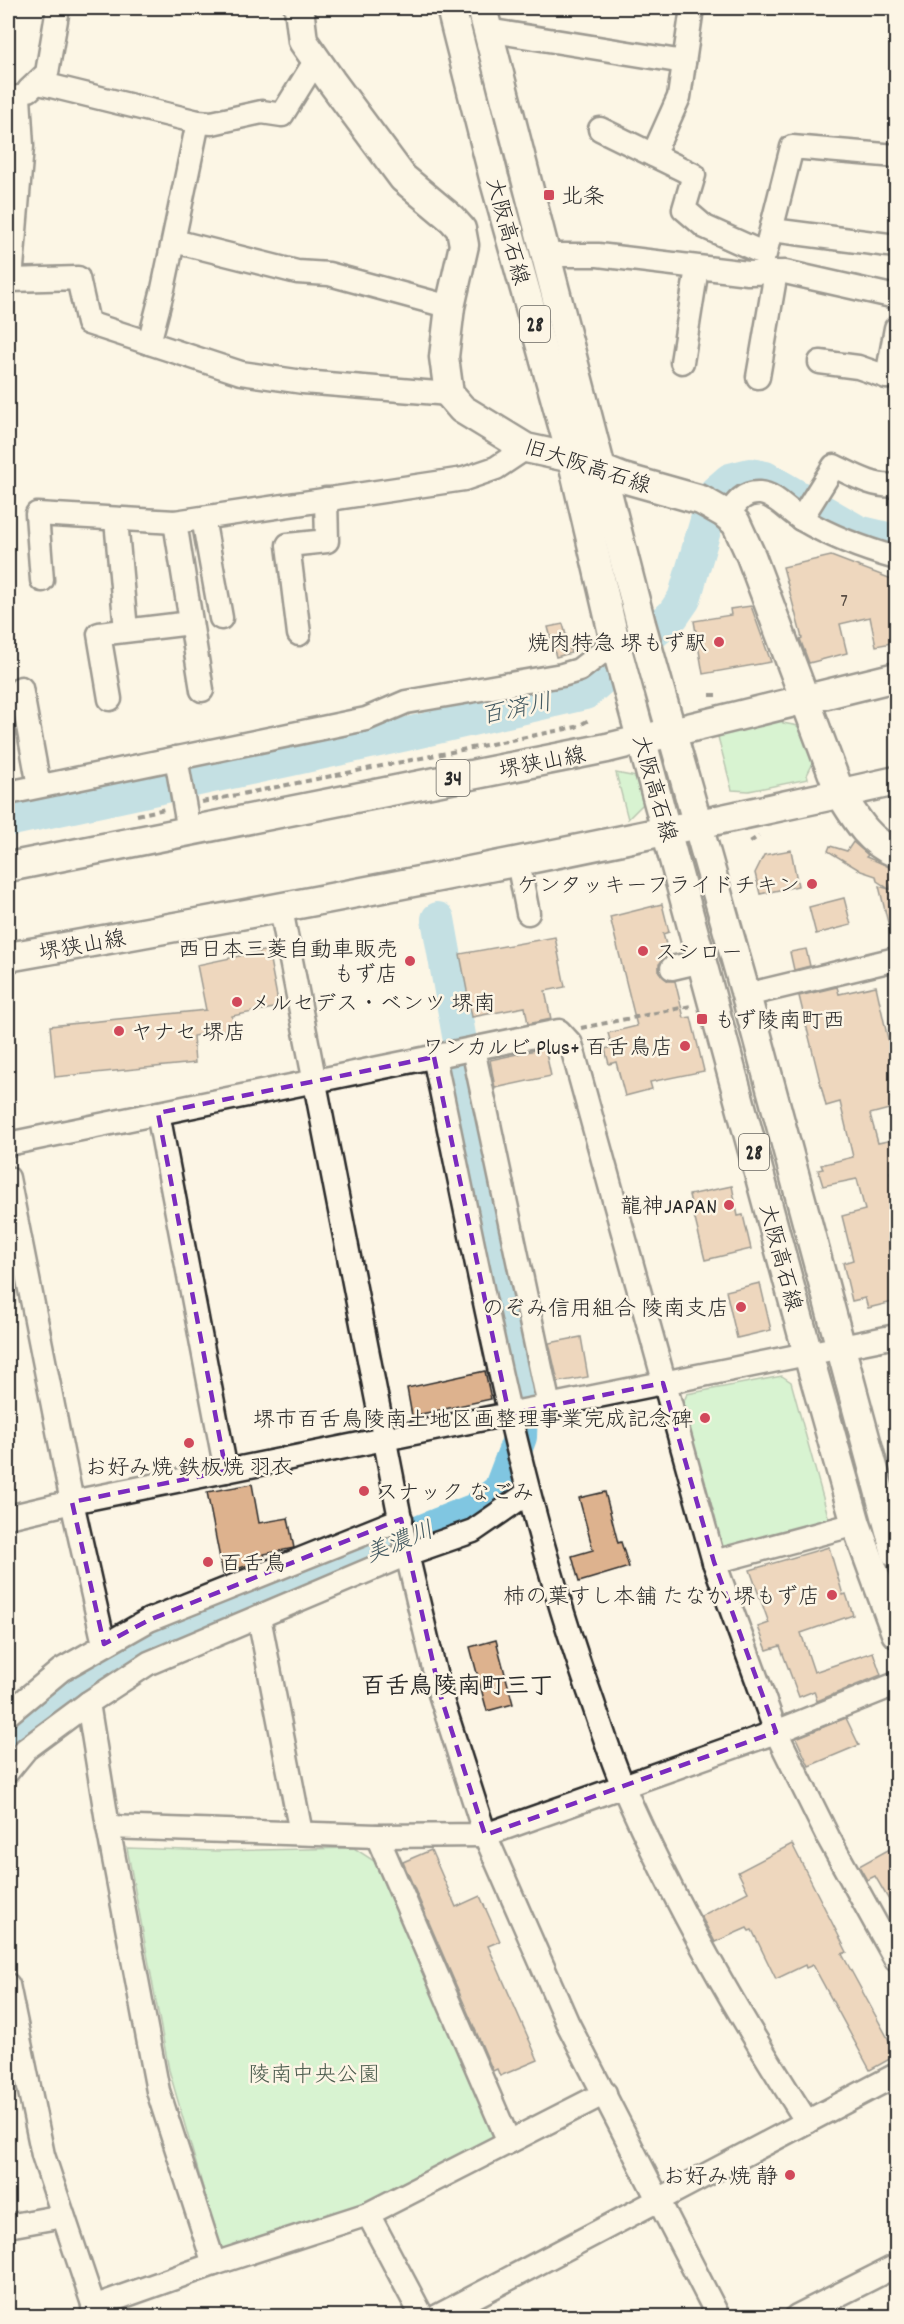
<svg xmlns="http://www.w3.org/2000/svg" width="904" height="2324" font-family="Dekko,'Klee One',sans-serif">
  <rect width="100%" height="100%" fill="#fcf5e5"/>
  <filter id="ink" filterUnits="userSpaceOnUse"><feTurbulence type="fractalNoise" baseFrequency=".0167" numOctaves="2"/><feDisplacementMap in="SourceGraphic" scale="12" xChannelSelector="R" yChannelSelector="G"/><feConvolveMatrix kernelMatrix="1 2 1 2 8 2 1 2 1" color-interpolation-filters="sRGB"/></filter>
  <g filter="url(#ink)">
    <g fill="#adefb8" stroke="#6c8d72" stroke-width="1.5">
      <polygon points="781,720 783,723 798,726 813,763 807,775 808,779 749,791 732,790 718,737 732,730"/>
      <polygon points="616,773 641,778 647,800 628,819"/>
      <polygon points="782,1376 791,1382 830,1523 730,1550 722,1546 682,1406 687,1394"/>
      <polygon points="127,1848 216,1851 354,1848 374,1861 497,2138 384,2198 221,2250 169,2070"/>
    </g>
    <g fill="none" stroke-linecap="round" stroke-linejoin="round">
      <g stroke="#80c6e1" stroke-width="34">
        <polyline points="8,820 407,734 585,693 673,615 684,599 715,493 730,480 750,475 765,478 858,532 896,541"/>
        <path d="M8 1745C85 1666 190 1626 290 1585 352 1560 413 1534 475 1510L500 1490 520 1437 522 1385 438 919"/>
      </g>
    </g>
    <g fill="#ddb28e" stroke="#2b2b2b" stroke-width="1.5">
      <polygon points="831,556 897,581 897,642 876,646 870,617 840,624 847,653 809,663 800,639 802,638 783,567"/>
      <polygon points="751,606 771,662 703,674 694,621 731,615 730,609"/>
      <polygon points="563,624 571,653 556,657 548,627"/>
      <polygon points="853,842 868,855 866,857 896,869 890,889 897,891 897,934 891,935 879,886 889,889 877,881 876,876 861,871 828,851 830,846 847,851"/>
      <polygon points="791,850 798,886 760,894 755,873 764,855"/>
      <polygon points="844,898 851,925 816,934 809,907"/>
      <polygon points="662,904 669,932 663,934 669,955 659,964 659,972 668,981 675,981 684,1018 691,1017 704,1071 650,1082 652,1089 625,1096 616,1062 609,1064 605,1049 612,1047 608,1033 637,1026 610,917"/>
      <polygon points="555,937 565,987 545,991 551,1019 528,1024 525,1007 472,1017 460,954"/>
      <polygon points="806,949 810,966 794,970 790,952"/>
      <polygon points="268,950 279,1007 232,1016 235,1028 193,1036 195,1063 55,1077 50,1026 206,1010 197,965"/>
      <polygon points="876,986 894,1066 897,1066 897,1107 870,1114 878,1143 897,1139 897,1170 890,1172 897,1197 897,1301 868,1308 865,1298 852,1301 843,1263 853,1260 842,1216 865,1210 857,1179 823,1186 818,1170 823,1169 821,1165 853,1157 840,1102 826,1106 799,996 837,987 839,994"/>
      <polygon points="545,1048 551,1076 495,1088 490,1060"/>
      <polygon points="732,1186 738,1216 743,1215 751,1249 705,1260 689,1195"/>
      <polygon points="760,1283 771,1330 737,1338 726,1291"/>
      <polygon points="581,1337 588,1377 558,1382 549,1343"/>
      <polygon points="485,1371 491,1399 412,1416 407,1388"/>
      <polygon points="252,1484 259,1523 288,1518 294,1548 264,1554 265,1559 223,1574 207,1492"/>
      <polygon points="605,1492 618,1543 621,1542 629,1567 579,1582 572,1556 593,1550 579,1498"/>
      <polygon points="829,1547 843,1595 846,1594 853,1615 801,1633 814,1672 873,1652 881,1675 817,1701 814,1691 799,1697 780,1646 767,1650 758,1627 769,1623 750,1570"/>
      <polygon points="496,1640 513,1704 487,1711 470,1647"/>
      <polygon points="846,1718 859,1745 809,1766 796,1738"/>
      <polygon points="792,1844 847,1952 842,1954 897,2055 870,2070 813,1965 806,1968 805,1965 776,1979 752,1930 749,1931 747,1928 715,1942 701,1916 748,1892 738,1872"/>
      <polygon points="897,1845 897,1914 875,1876 867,1880 859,1866"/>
      <polygon points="431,1850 456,1907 480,1896 500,1941 488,1946 538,2060 500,2076 497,2069 493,2071 403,1862"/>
    </g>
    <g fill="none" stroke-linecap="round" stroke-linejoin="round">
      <g stroke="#2b2b2b" stroke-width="27">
        <g id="minor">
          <polyline points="487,30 684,62"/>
          <polyline points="39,83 198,122 212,123 262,112 282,115 316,60"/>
          <polyline points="29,90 47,73 58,8"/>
          <polyline points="19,97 22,146 11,280 78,278 88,323 241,373 303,382 449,394"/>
          <polyline points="600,129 694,175 684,209 705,227 765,254 792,147 896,156"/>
          <polyline points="653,155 679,97 692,8"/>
          <polyline points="772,230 896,246"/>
          <polyline points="174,241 297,272 329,274 450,307"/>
          <polyline points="544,255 598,255 748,273 785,272 896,297"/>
          <polyline points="896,328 887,377 896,377"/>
          <polyline points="149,343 163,289 198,122"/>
          <polyline points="682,362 697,268"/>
          <polyline points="820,362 858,367 887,377"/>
          <polyline points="758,377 776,272"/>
          <path d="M728 515C736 503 743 492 760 493 775 494 789 512 803 520 832 537 864 549 896 558"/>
          <polyline points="203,518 221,618"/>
          <path d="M801 519 834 466C853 475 875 488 896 485"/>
          <polyline points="116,520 126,630"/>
          <polyline points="175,522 202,690"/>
          <polyline points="42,580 37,514 175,522 464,479 496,468 526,448"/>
          <polyline points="299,634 288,545 327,541 326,499"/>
          <polyline points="21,688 39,786"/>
          <polyline points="110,699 99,634 191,623"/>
          <polyline points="176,758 189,831"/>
          <polyline points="8,793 366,719 406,702 562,675 579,670 615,642"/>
          <polyline points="518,862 528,913"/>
          <polyline points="281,909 407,1554 440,1694 485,1835 567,2022 718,2316"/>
          <polyline points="672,968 702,961"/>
          <polyline points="746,995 896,959"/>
          <polyline points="473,1049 549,1406"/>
          <path d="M434 1057C480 1273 517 1492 592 1700 602 1729 611 1758 623 1786 674 1904 738 2014 807 2122"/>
          <polyline points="158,1113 226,1471"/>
          <polyline points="8,1144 559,1031 571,1044 714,1562 776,1732 828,1837 896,1960"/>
          <polyline points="8,1178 72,1502 104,1644"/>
          <polyline points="8,1517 72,1502 896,1336"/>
          <polyline points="714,1562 856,1524"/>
          <polyline points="259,1617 301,1833"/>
          <polyline points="88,1703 108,1827 158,2091 214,2264"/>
          <polyline points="8,1714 61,1670 149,1620 401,1519"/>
          <polyline points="8,1771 26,1749 88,1703 149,1663 407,1554 473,1531 528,1493"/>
          <polyline points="108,1827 377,1836 485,1835 776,1732 896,1684"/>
          <polyline points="377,1836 509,2142"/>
          <polyline points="8,1985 43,2155 97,2316"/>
          <polyline points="368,2214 422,2316"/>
          <polyline points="8,2226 63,2216"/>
          <polyline points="93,2307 214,2264 368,2214 605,2093"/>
          <polyline points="438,2316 896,2075"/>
          <polyline points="797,2316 896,2266"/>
        </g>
      </g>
      <g stroke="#2b2b2b" stroke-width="33">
        <g id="major">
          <path d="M299 8 303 41 331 81 403 178 452 219 461 229 464 245 450 307 444 357 449 394 462 409 526 448 572 458 623 478 701 500 724 513 736 523 751 556 840 793C856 819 868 841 896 853"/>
          <polyline points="451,8 494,178 572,458 615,642 808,1354 856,1524 896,1633"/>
          <polyline points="482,8 641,624 746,995 896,1553"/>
          <polyline points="8,867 607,748 896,677"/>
          <path d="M8 957C305 905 602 847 896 781"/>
        </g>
      </g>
      <g stroke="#2b2b2b" stroke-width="4" stroke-dasharray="6 4.5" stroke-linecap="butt">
        <polyline points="710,695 719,695"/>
        <polyline points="202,802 576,727 591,719"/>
        <polyline points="137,815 165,809"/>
        <polyline points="750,842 759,836"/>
        <polyline points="581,1028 691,1006"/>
      </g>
      <use href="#minor" stroke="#fcf5e5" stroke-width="22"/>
      <use href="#major" stroke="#fcf5e5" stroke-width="28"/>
    </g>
  </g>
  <path d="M0 0H904V2324H0ZM434 1057 509 1414 663 1383 714 1562 776 1732 485 1835 440 1694 401 1519 149 1620 104 1644 72 1502 226 1471 158 1113Z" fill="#fcf5e5" fill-opacity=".55" fill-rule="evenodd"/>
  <path fill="none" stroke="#7b2cbf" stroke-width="4.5" stroke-dasharray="12 8" stroke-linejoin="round" d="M434 1057 509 1414 663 1383 714 1562 776 1732 485 1835 440 1694 401 1519 149 1620 104 1644 72 1502 226 1471 158 1113Z"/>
  <g fill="#d1495b" stroke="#fcf5e5" stroke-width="2">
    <rect x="543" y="189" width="12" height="12" rx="3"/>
    <circle cx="719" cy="642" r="6"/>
    <circle cx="812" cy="884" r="6"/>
    <circle cx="643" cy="951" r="6"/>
    <circle cx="410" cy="961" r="6"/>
    <circle cx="237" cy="1002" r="6"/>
    <rect x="696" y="1013" width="12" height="12" rx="3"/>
    <circle cx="119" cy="1031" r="6"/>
    <circle cx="685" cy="1046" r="6"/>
    <circle cx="729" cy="1205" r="6"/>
    <circle cx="741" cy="1307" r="6"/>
    <circle cx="705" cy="1418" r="6"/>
    <circle cx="189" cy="1443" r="6"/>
    <circle cx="364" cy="1491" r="6"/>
    <circle cx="208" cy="1562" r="6"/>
    <circle cx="832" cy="1595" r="6"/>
    <circle cx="790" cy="2175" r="6"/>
  </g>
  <g text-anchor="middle" stroke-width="5" stroke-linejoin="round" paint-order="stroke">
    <g font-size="20" fill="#584d44">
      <text x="844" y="606">7</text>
    </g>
    <g fill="#fcf5e5" stroke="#6a6863" stroke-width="1.5">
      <rect x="520" y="306" width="30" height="36" rx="4.5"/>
      <rect x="436.5" y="760" width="33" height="36" rx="4.5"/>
      <rect x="739" y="1134" width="30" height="36" rx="4.5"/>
    </g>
    <g font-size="21" font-weight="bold" fill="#2b2b2b">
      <text x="535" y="331">28</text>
      <text x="453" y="785">34</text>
      <text x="754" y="1159">28</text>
    </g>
    <g font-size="22" fill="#2b2b2b" stroke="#fcf5e5" text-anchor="end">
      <text x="561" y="203" text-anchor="start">北条</text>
      <text x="707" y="650">焼肉特急 堺もず駅</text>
      <text x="800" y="892">ケンタッキーフライドチキン</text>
      <text x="398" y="956">西日本三菱自動車販売<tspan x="398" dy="25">もず店</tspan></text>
      <text x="655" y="959" text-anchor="start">スシロー</text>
      <text x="249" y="1010" text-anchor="start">メルセデス・ベンツ 堺南</text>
      <text x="714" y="1027" text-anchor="start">もず陵南町西</text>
      <text x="131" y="1039" text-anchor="start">ヤナセ 堺店</text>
      <text x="673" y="1054">ワンカルビ Plus+ 百舌鳥店</text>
      <text x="717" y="1213">龍神JAPAN</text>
      <text x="729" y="1315">のぞみ信用組合 陵南支店</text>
      <text x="693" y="1426">堺市百舌鳥陵南土地区画整理事業完成記念碑</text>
      <text x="189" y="1474" text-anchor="middle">お好み焼 鉄板焼 羽衣</text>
      <text x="376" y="1499" text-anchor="start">スナック なごみ</text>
      <text x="220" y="1570" text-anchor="start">百舌鳥</text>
      <text x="820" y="1603">柿の葉すし本舗 たなか 堺もず店</text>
      <text x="778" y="2183">お好み焼 静</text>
    </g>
    <g font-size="22" fill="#2b2b2b" stroke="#fcf5e5">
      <text transform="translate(509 231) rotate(75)" y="8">大阪高石線</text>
      <text transform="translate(588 465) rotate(18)" y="8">旧大阪高石線</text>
      <text transform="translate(542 761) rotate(-11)" y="8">堺狭山線</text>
      <text transform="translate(656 788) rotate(74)" y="8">大阪高石線</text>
      <text transform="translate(82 944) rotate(-10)" y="8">堺狭山線</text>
      <text transform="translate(782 1257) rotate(75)" y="8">大阪高石線</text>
    </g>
    <g font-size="22" fill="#4c5c4e" stroke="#fcf5e5">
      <text x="314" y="2081">陵南中央公園</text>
    </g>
    <g font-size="24" font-style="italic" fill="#445a62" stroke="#fcf5e5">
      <text transform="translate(516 708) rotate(-12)" y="8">百済川</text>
      <text transform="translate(399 1541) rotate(-22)" y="8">美濃川</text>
    </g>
    <g font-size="24" font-weight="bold" fill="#2b2b2b" stroke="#fcf5e5">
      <text x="457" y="1693">百舌鳥陵南町三丁</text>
    </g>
  </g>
  <rect width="904" height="2324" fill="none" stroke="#fcf5e5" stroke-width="30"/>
  <rect x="15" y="15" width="874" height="2294" fill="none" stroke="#2b2b2b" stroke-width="2" filter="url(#ink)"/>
</svg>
